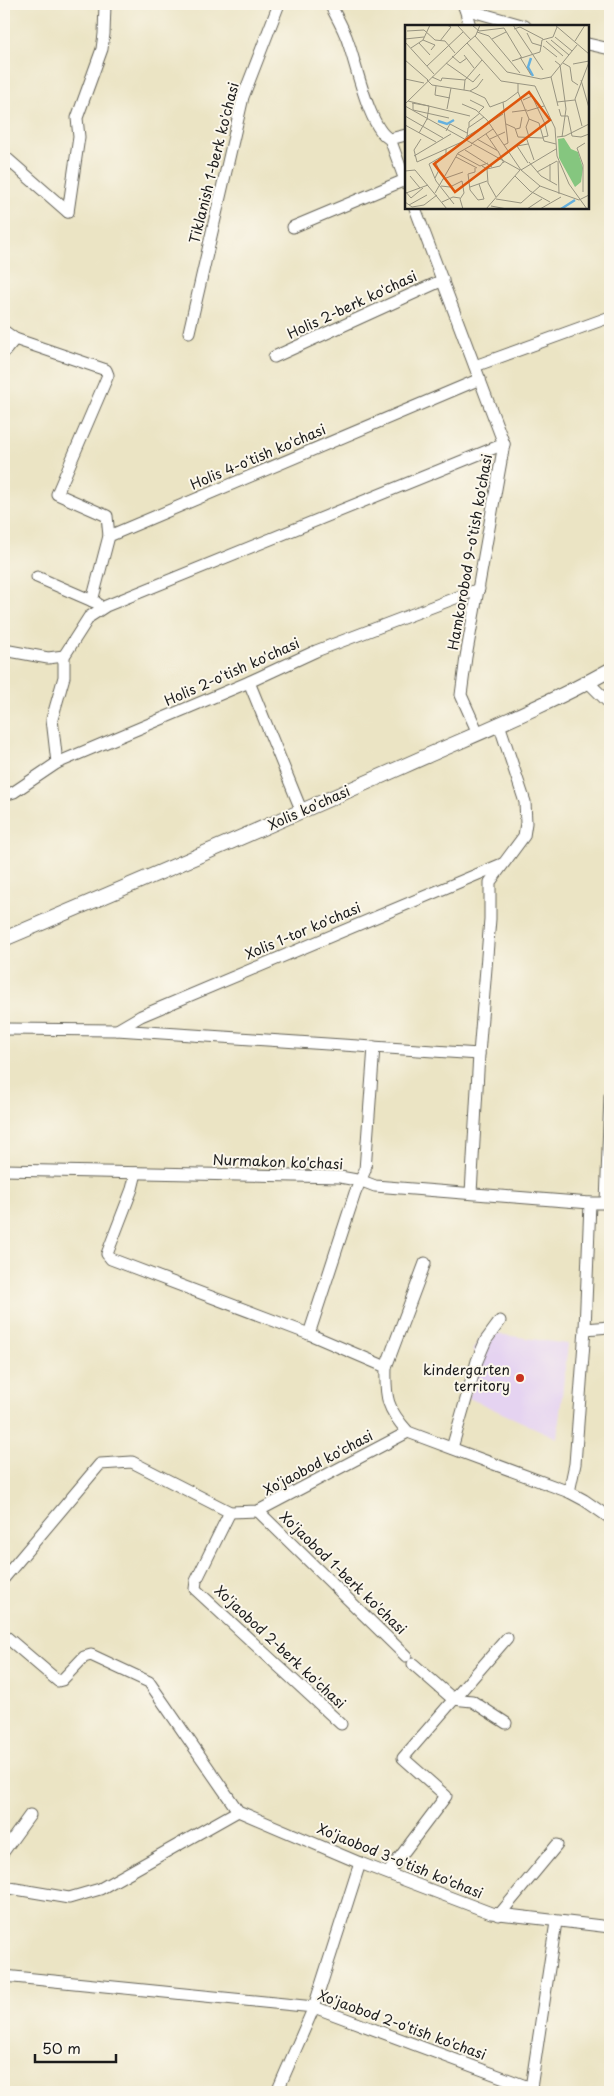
<svg xmlns="http://www.w3.org/2000/svg" width="614" height="2096" font-family="'Playpen Sans',sans-serif">
  <rect width="100%" height="100%" fill="#fbf7ec"/>
  <filter id="ink" filterUnits="userSpaceOnUse"><feTurbulence type="fractalNoise" baseFrequency=".02" numOctaves="2"/><feDisplacementMap in="SourceGraphic" scale="10" xChannelSelector="R" yChannelSelector="G"/><feConvolveMatrix kernelMatrix="1 2 1 2 8 2 1 2 1" color-interpolation-filters="sRGB"/></filter>
  <filter id="wash" filterUnits="userSpaceOnUse"><feTurbulence type="fractalNoise" baseFrequency=".0096" numOctaves="4" result="noise"/><feDisplacementMap in="SourceGraphic" scale="20" xChannelSelector="R" yChannelSelector="G"/><feGaussianBlur stdDeviation="1.12" result="paint"/><feColorMatrix in="noise" values="0 0 0 0 0 0 0 0 0 0 0 0 0 0 0 0 0 1.4 0 .05"/><feComposite in="paint" operator="in"/></filter>
  <g filter="url(#wash)">
    <rect width="100%" height="100%" fill="#ebe4c4"/>
    <polygon fill="#e5d3f1" points="484,1332 568,1344 557,1438 469,1398 482,1357 472,1351"/>
  </g>
  <g filter="url(#ink)">
    <g fill="none" stroke-linecap="round" stroke-linejoin="round">
      <g stroke="#646257" stroke-width="13">
        <g id="minor">
          <path d="M330 4C336 16 344 29 348 42 356 64 370 131 390 139L406 183"/>
          <polyline points="463,4 465,9 525,26"/>
          <polyline points="465,9 470,26"/>
          <polyline points="588,44 610,49"/>
          <polyline points="390,139 406,135"/>
          <polyline points="4,156 68,212"/>
          <polyline points="415,208 504,444 466,657 461,695 478,733"/>
          <polyline points="68,212 79,137 77,118 102,49 104,34 105,4"/>
          <polyline points="293,227 405,180"/>
          <polyline points="4,331 15,339 106,370 108,375 57,494 107,516 109,536"/>
          <polyline points="189,332 243,97 279,4"/>
          <polyline points="4,352 15,339"/>
          <polyline points="274,357 443,280"/>
          <polyline points="475,366 610,317"/>
          <polyline points="37,577 97,603"/>
          <polyline points="92,601 109,536 480,379"/>
          <polyline points="4,650 48,658 64,656"/>
          <polyline points="249,682 302,812"/>
          <polyline points="588,682 610,704"/>
          <polyline points="57,763 52,719 64,677 64,656 89,617 106,606 504,444"/>
          <polyline points="4,795 14,792 57,763 249,682 316,651 479,589"/>
          <polyline points="4,1029 117,1030 141,1016 502,864"/>
          <polyline points="117,1030 479,1054"/>
          <polyline points="4,1170 340,1177 362,1181 375,1186 590,1203 610,1203"/>
          <path d="M136 1173 132 1189 107 1254 111 1259 309 1334 386 1367C385 1398 387 1409 408 1432L569 1492 584 1500 610 1518"/>
          <polyline points="471,1193 479,1054 490,919 490,882 524,836 526,823 525,802 499,724"/>
          <polyline points="606,1203 610,1095"/>
          <polyline points="585,1329 610,1327"/>
          <polyline points="309,1334 355,1193 365,1170 374,1047"/>
          <polyline points="386,1367 425,1263"/>
          <polyline points="452,1448 477,1361 486,1340 500,1321"/>
          <polyline points="569,1492 575,1464 585,1329 590,1203"/>
          <polyline points="258,1511 406,1656"/>
          <polyline points="230,1512 196,1581 195,1589 341,1724"/>
          <polyline points="4,1578 100,1464 132,1462 230,1512 258,1511 408,1432"/>
          <polyline points="4,1635 58,1681 62,1680 84,1657 91,1655 149,1682 238,1811 360,1863 491,1913 610,1927"/>
          <polyline points="413,1664 453,1699 472,1701 506,1723"/>
          <polyline points="4,1851 30,1815"/>
          <polyline points="388,1873 446,1796 403,1758 507,1638"/>
          <polyline points="4,1887 69,1898 100,1889 238,1811"/>
          <polyline points="499,1915 557,1845"/>
          <polyline points="4,1976 314,2007 531,2088 556,1922"/>
          <polyline points="277,2092 314,2007 360,1863"/>
        </g>
      </g>
      <g stroke="#646257" stroke-width="16">
        <path id="tertiary" d="M4 939C138 882 271 825 404 766 473 735 544 707 610 670"/>
      </g>
      <use href="#minor" stroke="#fff" stroke-width="11"/>
      <use href="#tertiary" stroke="#fff" stroke-width="14"/>
    </g>
  </g>
  <circle fill="#c8321e" stroke="#fbf7ec" stroke-width="2" cx="520" cy="1378" r="5"/>
  <g text-anchor="middle" stroke-width="4" stroke-linejoin="round" paint-order="stroke">
    <g font-size="14" fill="#1c1c1c" stroke="#fbf7ec">
      <text transform="translate(214 163) rotate(-76)" y="5">Tiklanish 1-berk ko'chasi</text>
      <text transform="translate(352 305) rotate(-25)" y="5">Holis 2-berk ko'chasi</text>
      <text transform="translate(258 457) rotate(-23)" y="5">Holis 4-o'tish ko'chasi</text>
      <text transform="translate(470 552) rotate(-80)" y="5">Hamkorobod 9-o'tish ko'chasi</text>
      <text transform="translate(232 672) rotate(-24)" y="5">Holis 2-o'tish ko'chasi</text>
      <text transform="translate(309 808) rotate(-24)" y="5">Xolis ko'chasi</text>
      <text transform="translate(303 931) rotate(-23)" y="5">Xolis 1-tor ko'chasi</text>
      <text transform="translate(278 1162) rotate(2)" y="5">Nurmakon ko'chasi</text>
      <text transform="translate(318 1463) rotate(-28)" y="5">Xo'jaobod ko'chasi</text>
      <text transform="translate(343 1573) rotate(44)" y="5">Xo'jaobod 1-berk ko'chasi</text>
      <text transform="translate(280 1647) rotate(43)" y="5">Xo'jaobod 2-berk ko'chasi</text>
      <text transform="translate(400 1861) rotate(22)" y="5">Xo'jaobod 3-o'tish ko'chasi</text>
      <text transform="translate(402 2025) rotate(20)" y="5">Xo'jaobod 2-o'tish ko'chasi</text>
    </g>
    <g font-size="14" fill="#1c1c1c" stroke="#fbf7ec" text-anchor="end">
      <text x="510" y="1375">kindergarten<tspan x="510" dy="16">territory</tspan></text>
    </g>
  </g>
  <g transform="translate(405 25)">
    <rect width="184" height="184" fill="#ebe4c4"/>
    <path d="M159 113 166 124 173 127 178 143 176 157 170 162 154 133 153 114Z" fill="#85c67f"/>
    <path fill="none" stroke="#65b0de" stroke-width="2.5" d="M126 33 123 42 128 51M33 96 42 99 49 95M156 184 170 175"/>
    <path fill="none" stroke="#989481" stroke-width="1" d="M52 0 66 15M67 0 74 6 99 3 117 33M75 0 71 10 62 18 96 56 130 61 150 103 152 131 164 159 182 184M108 0 138 45M150 0 184 29M109 4 115 2 138 14M2 6 19 5 30 15 40 16 50 28M72 7 84 11 115 48M122 8 127 18 137 21M70 11 102 47 136 54 146 52 172 20M150 12 167 26M0 14 19 12M87 14 101 7M18 15 30 20 26 25M146 15 164 30M35 16 46 2 42 0M141 16 158 31M170 16 180 0M0 17 29 49M14 18 25 30M138 21 152 32M6 23 18 15 25 0M59 30 69 43M47 31 55 38 62 33M115 32 126 50M0 35 23 55M107 36 135 27 137 15 148 12 152 2M150 36 155 40 161 84 157 112M41 38 68 57 75 49M158 38 165 42 167 56 173 60M168 39 184 36M22 41 58 7M27 52 36 56 37 53 60 55M146 52 153 81M0 54 19 58M22 55 27 60 65 66 80 73 85 82 101 76 113 67M176 55 184 83M113 59V67L124 94 121 102 124 112M31 61 30 70 45 73M59 65 60 55 77 35M65 66 72 62 78 54M65 75 79 82 74 87M118 75 127 71 140 99 143 111 138 112M3 76 65 91M98 77 103 118 99 120M152 77 170 75M7 78 24 81 22 95M8 78V85L44 93M0 79 62 18M57 79 71 85 82 95 116 145 135 161 174 175 184 170M0 81 115 145M42 84 46 63M154 84 156 91H163L167 111 176 112 184 109M122 86 139 81M107 87 122 85M0 91 38 113M124 94 134 98 139 116 151 119M84 98 98 89M101 99 110 103 113 112 138 113M0 100 31 117M177 101 170 74 184 37M64 102V97L75 88M111 104 115 103 117 92M41 106 45 99 62 108M14 108 22 94M81 109 92 125M62 112 63 103 79 92M121 112 129 135M152 112 160 111 184 99M72 114 93 126 99 138M85 114 100 107M61 116V112L84 98M66 119 88 104M123 119 112 121 123 138M41 124V129L24 139 31 156 49 179M60 125 87 142M53 129 75 141 83 138M9 131 46 109M51 132 72 143M153 136 154 169M12 137 59 116M12 137 9 125 16 114M124 137 136 151 152 160M77 141 82 144 95 141 98 137M70 143V147L63 149 65 165 73 175 79 174 74 159M82 144 83 158 91 172M116 145 151 124M0 146 10 145 42 184M132 147 152 136M5 151 15 163M110 151 125 166 145 177M30 153 34 145 30 136M38 154 58 147M57 156 59 168 55 174 58 184M145 156V139M36 161 45 162 57 156M65 162 82 156M0 166 6 173 18 163M178 167V140L172 123 180 118M1 168 23 160M30 168 53 128 67 120M91 174 116 178 135 161M0 177 7 182 19 180 32 170M37 177 48 172 55 173M4 180 22 170M86 181 102 184M81 184 115 145M122 184 137 174M135 184 156 172"/>
    <path fill="#de560d" fill-opacity="0.15" stroke="#de560d" stroke-width="2.5" d="M124 67 145 95 50 167 29 139Z"/>
    <rect width="184" height="184" fill="none" stroke="#1c1c1c" stroke-width="2.5"/>
  </g>
  <rect width="614" height="2096" fill="none" stroke="#fbf7ec" stroke-width="20"/>
  <path d="M35 2054v8h81v-8" fill="none" stroke="#1c1c1c" stroke-width="2.5"/>
  <text x="42" y="2054" font-size="15" fill="#1c1c1c" stroke="#fbf7ec" stroke-width="4" paint-order="stroke">50 m</text>
</svg>
